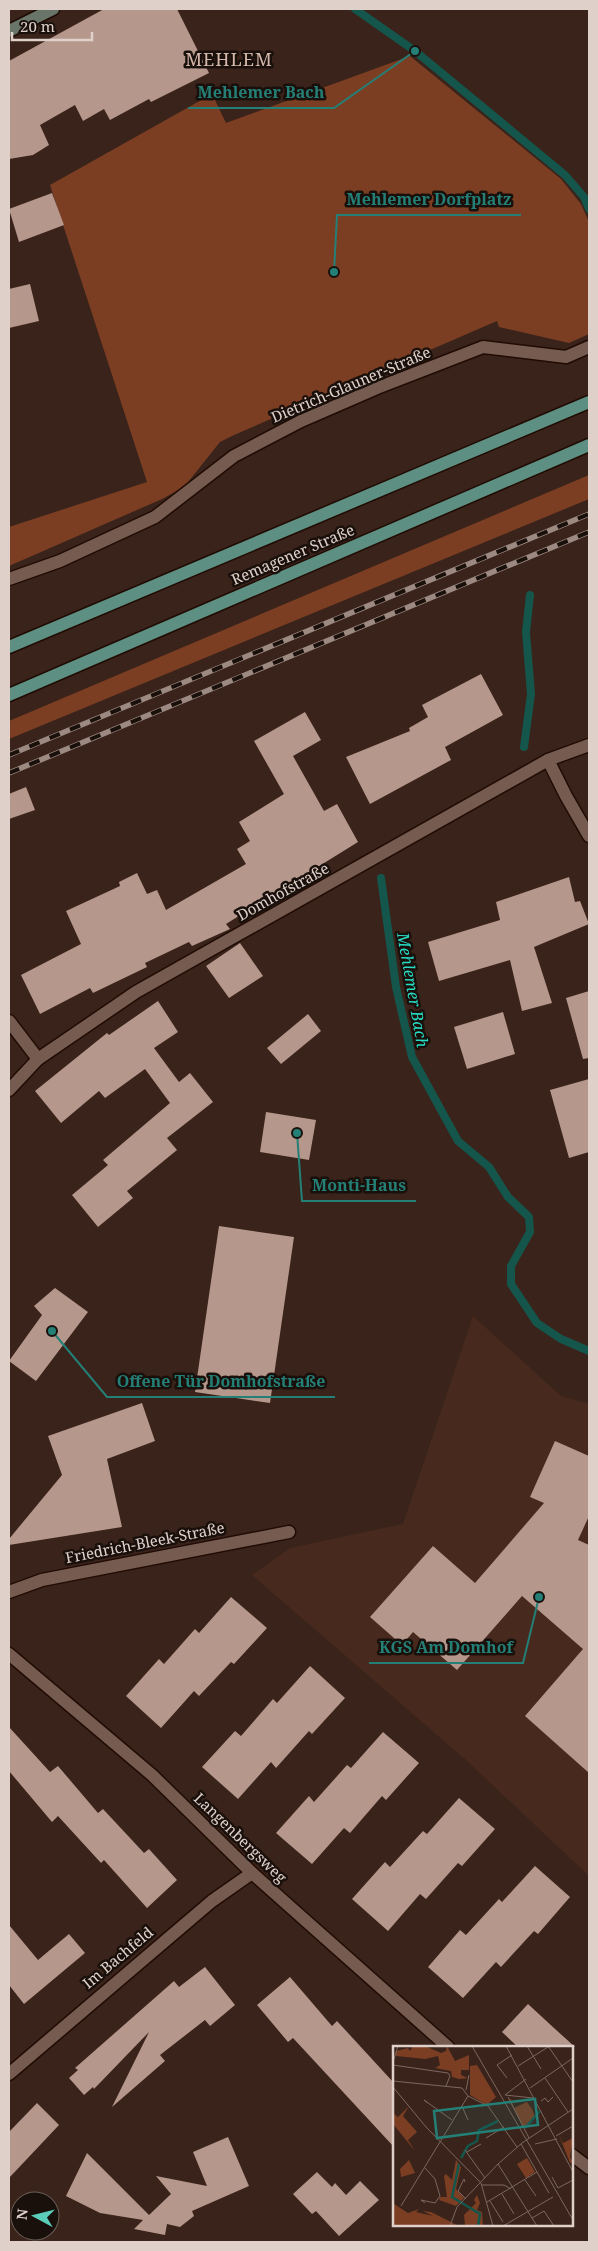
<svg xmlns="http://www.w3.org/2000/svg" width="598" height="2251" font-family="'Noto Serif',serif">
  <rect width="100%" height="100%" fill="#3a231a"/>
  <polygon fill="#472a1d" points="473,1316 561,1396 589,1404 589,1876 466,1760 252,1575 290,1548 403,1524"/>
  <g fill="#7b3e23">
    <polygon points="410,56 561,179 581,204 589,222 589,334 569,343 499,327 497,321 234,435 220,442 184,487 162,499 9,566 9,527 147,482 50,185 212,94 226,123"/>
    <polygon points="589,475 589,499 9,739 9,721"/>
  </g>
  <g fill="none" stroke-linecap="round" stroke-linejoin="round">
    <g stroke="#14564c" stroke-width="8">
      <polyline points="355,9 415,51 565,175 584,197 589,209"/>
      <polyline points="524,747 531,694 526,632 530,595"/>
      <polyline points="381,878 396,987 412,1057 458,1141 489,1167 508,1197 529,1217 530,1232 511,1266 511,1284 537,1323 561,1339 589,1351"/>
    </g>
  </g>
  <g fill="#b5978c">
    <polygon points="104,9 177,9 209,73 151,102 149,99 110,120 104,109 83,121 75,105 40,125 49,145 33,155 9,159 9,61"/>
    <polygon points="52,193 64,225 19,242 9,209"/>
    <polygon points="30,284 39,321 9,328 9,289"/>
    <polygon points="481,674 503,715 445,747 451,760 370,804 346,757 410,731 409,728 428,717 422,705"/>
    <polygon points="305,712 321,740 293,756 324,811 337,804 358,842 226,924 230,929 192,946 189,942 145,963 147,967 93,993 90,988 40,1014 21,975 81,944 66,911 120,886 119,882 137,873 147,894 157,890 166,910 246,864 237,849 250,841 239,822 284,794 254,741"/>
    <polygon points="26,787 35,810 9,819 9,794"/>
    <polygon points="569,877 575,902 580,901 589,924 534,947 552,1003 522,1011 510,960 439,981 428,942 500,920 496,902"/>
    <polygon points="240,943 263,976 229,998 206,966"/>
    <polygon points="589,991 589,1058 583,1059 566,998"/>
    <polygon points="158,1001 178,1032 154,1048 179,1082 190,1073 213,1102 167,1138 177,1150 127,1191 133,1198 98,1227 72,1195 108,1165 103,1160 170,1103 145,1069 105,1098 99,1091 61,1123 35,1091 107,1033 109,1035"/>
    <polygon points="503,1012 515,1054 467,1069 454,1027"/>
    <polygon points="308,1014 321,1031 281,1064 267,1048"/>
    <polygon points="589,1079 589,1152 569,1158 550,1090"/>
    <polygon points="266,1112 316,1120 309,1160 260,1152"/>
    <polygon points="219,1226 294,1237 270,1403 195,1392"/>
    <polygon points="55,1288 88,1312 36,1381 9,1361 42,1315 34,1306"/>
    <polygon points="142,1403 155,1441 107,1459 122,1527 9,1545 9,1539 62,1475 48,1436"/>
    <polygon points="555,1441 589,1456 589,1516 578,1540 589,1545 589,1773 525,1716 583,1649 522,1596 457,1670 413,1632 402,1645 370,1617 433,1546 475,1583 544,1503 530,1497"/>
    <polygon points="231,1597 267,1628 234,1664 231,1662 199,1696 194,1691 161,1728 126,1696 159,1659 164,1664 195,1629 199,1633"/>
    <polygon points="310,1666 345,1698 312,1734 309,1731 276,1768 271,1762 238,1799 202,1767 235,1731 241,1736 273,1699 277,1703"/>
    <polygon points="9,1727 50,1772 58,1766 98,1813 103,1809 144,1853 149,1849 177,1880 147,1908 104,1860 101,1863 58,1816 52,1822 9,1771"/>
    <polygon points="383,1732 419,1763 386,1800 382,1796 350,1833 344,1828 312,1864 276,1833 309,1796 314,1802 347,1765 351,1768"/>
    <polygon points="459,1798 495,1829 462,1866 458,1863 426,1899 420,1894 388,1931 352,1899 385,1862 390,1867 423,1831 427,1834"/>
    <polygon points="535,1866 570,1897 538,1934 534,1931 501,1967 496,1962 463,1998 428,1967 460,1930 466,1935 499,1899 502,1902"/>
    <polygon points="9,1925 38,1960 69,1934 85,1953 24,2004 9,1985"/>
    <polygon points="205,1967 235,2005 210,2026 205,2020 160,2055 165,2061 112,2107 149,2032 94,2089 93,2087 84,2095 69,2078 78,2070 75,2068 174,1981 179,1987"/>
    <polygon points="290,1977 332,2026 337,2021 394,2083 394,2147 293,2038 288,2042 257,2005"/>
    <polygon points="528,2004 554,2028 575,2047 518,2047 502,2032"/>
    <polygon points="37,2103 59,2125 9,2178 9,2132"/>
    <polygon points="228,2137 249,2186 192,2211 194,2216 180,2227 167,2224 165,2235 134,2229 143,2220 100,2213 66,2196 87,2153 149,2215 171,2194 156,2176 207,2186 193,2152"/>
    <polygon points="317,2172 332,2187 335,2183 346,2195 360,2181 379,2200 339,2236 316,2211 312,2214 293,2194"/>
  </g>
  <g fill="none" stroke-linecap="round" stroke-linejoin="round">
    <g stroke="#200c04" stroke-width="15">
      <g id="street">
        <polyline points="9,579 60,561 155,517 234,456 301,421 377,388 483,347 566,357 589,347"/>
        <polyline points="548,760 566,796 589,836"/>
        <polyline points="9,1021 38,1059"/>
        <polyline points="9,1090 38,1059 136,992 548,760 589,745"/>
        <polyline points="9,1592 42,1580 289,1532"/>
        <polyline points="9,1654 152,1775 252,1873 448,2047"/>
        <polyline points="9,2074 212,1901 252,1873"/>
        <polyline points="572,2155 589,2168"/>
      </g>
    </g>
    <g stroke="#200c04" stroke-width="15">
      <polyline id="secondary" points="9,31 53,9"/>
    </g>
    <g stroke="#200c04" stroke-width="15">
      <g id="primary">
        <polyline points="9,647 589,402"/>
        <polyline points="9,695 589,445"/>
      </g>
    </g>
    <use href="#street" stroke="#765b50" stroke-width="12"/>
    <use href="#secondary" stroke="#697569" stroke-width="12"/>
    <use href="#primary" stroke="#5d9082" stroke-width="12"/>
    <g stroke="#9c8982" stroke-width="5.5">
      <g id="rail">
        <polyline points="9,755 589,514"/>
        <polyline points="9,773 589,532"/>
      </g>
    </g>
    <use href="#rail" stroke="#1a100b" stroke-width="4" stroke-dasharray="11" stroke-linecap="butt"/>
  </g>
  <g text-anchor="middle" stroke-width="5" stroke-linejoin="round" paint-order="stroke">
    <g font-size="15" fill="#e0d0ca" stroke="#1a100b">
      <text transform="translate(351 385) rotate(-23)" y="5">Dietrich-Glauner-Straße</text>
      <text transform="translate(293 555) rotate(-23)" y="5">Remagener Straße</text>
      <text transform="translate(283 892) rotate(-29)" y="5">Domhofstraße</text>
      <text transform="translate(145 1543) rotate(-11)" y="5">Friedrich-Bleek-Straße</text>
      <text transform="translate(240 1838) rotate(44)" y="5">Langenbergsweg</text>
      <text transform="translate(118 1958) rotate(-40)" y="5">Im Bachfeld</text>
    </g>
    <g font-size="16" font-style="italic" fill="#26ddc6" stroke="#1a100b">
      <text transform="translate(413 990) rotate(80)" y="6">Mehlemer Bach</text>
    </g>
    <g font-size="18" letter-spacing="1" fill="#d5b7ab" stroke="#1a100b">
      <text x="229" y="66">MEHLEM</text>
    </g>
  </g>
  <g transform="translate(393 2046)">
    <rect width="180" height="180" fill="#3a231a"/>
    <path d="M20 0H32L48 7 53 5 54 0 62 15 76 9V24H68V29L75 32 66 33 59 31 58 25 42 22 47 19 45 10 32 13 3 10V5L15 2 17 5ZM84 19 103 51 94 59 77 49V20ZM118 53 121 62 134 56 139 63 142 71 136 80 130 81 116 54ZM16 60 10 70 24 86 15 94 22 105 0 78V67L5 71ZM166 89 170 97 180 92 177 111 180 116 177 117ZM134 112 142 126 133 132 124 118ZM16 114 22 127 8 131 7 123ZM63 114 68 121 63 143 71 152 63 160 46 154 47 151H54L51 130 53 128 59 134ZM84 149 87 157 84 164 89 166 90 180H72L71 169 83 157 81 154ZM1 158 15 167 26 163 23 166 40 170 30 165 38 166 66 180H0Z" fill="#7b3e23"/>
    <path fill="none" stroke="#14564c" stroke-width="2.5" d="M132 82 147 65M68 112 75 100 84 95 86 84 105 75M66 118 59 151 87 168 85 180"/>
    <path fill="none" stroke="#7c6860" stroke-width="1" d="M79 0 180 174M113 0 180 126M134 0 148 23M155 0 180 36M0 16 5 0M0 19 55 27 57 30 53 40M125 20 155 1M114 32 104 19 119 9M152 32 175 66M133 33 112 49 140 52M0 35 69 42 75 50M0 41 33 81 88 137 100 180M137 42 180 12M73 44 76 29M75 50 95 60 124 101M115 51 136 92M148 55 152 52 155 56 160 51M35 57 31 54 59 74M69 60 75 74M163 90 180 80M93 92 111 81M128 98 156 147M142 98 164 93M72 104 92 132M74 106 88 98M105 118 144 180M159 131 165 142 180 134M132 134 143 150M72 136 71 133 65 145 73 153M89 139H111L118 143M109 148 121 168M97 155 110 176M94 156 144 126M32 157 28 154 42 157 47 150 42 133 32 122M8 160 75 50M139 172 151 165 161 180M57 180 64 161 105 118 129 97 180 63M110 180 160 151"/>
    <path fill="#247f77" fill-opacity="0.15" stroke="#247f77" stroke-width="2.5" d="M142 53 145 79 44 92 41 65Z"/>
    <rect width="180" height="180" fill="none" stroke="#e0d0ca" stroke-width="2.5"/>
  </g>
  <path fill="none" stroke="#247f77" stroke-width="2" d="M415 51L334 108H188M334 272L337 215H521M297 1133L302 1201H416M52 1331L107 1397H335M539 1597L523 1663H369"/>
  <g fill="#247f77" stroke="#1a100b" stroke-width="2">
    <circle cx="415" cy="51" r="5"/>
    <circle cx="334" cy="272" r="5"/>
    <circle cx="297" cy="1133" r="5"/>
    <circle cx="52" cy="1331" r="5"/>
    <circle cx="539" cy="1597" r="5"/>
  </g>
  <g font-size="16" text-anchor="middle" font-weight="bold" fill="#247f77" stroke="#1a100b" stroke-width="5" stroke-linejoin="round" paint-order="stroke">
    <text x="261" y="98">Mehlemer Bach</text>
    <text x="429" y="205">Mehlemer Dorfplatz</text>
    <text x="359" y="1191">Monti-Haus</text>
    <text x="221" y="1387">Offene Tür Domhofstraße</text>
    <text x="446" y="1653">KGS Am Domhof</text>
  </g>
  <rect width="598" height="2251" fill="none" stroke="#e0d0ca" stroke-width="20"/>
  <g transform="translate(35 2216) rotate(277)"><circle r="24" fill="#1a100b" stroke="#695d57"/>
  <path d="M0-4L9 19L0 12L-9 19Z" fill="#5bcebb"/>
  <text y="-8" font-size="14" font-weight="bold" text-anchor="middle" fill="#e0d0ca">N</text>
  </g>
  <path d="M12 32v8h80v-8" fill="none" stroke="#e0d0ca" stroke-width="2.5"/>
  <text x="20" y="32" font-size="15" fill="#e0d0ca" stroke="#1a100b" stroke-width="4" paint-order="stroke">20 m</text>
</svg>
